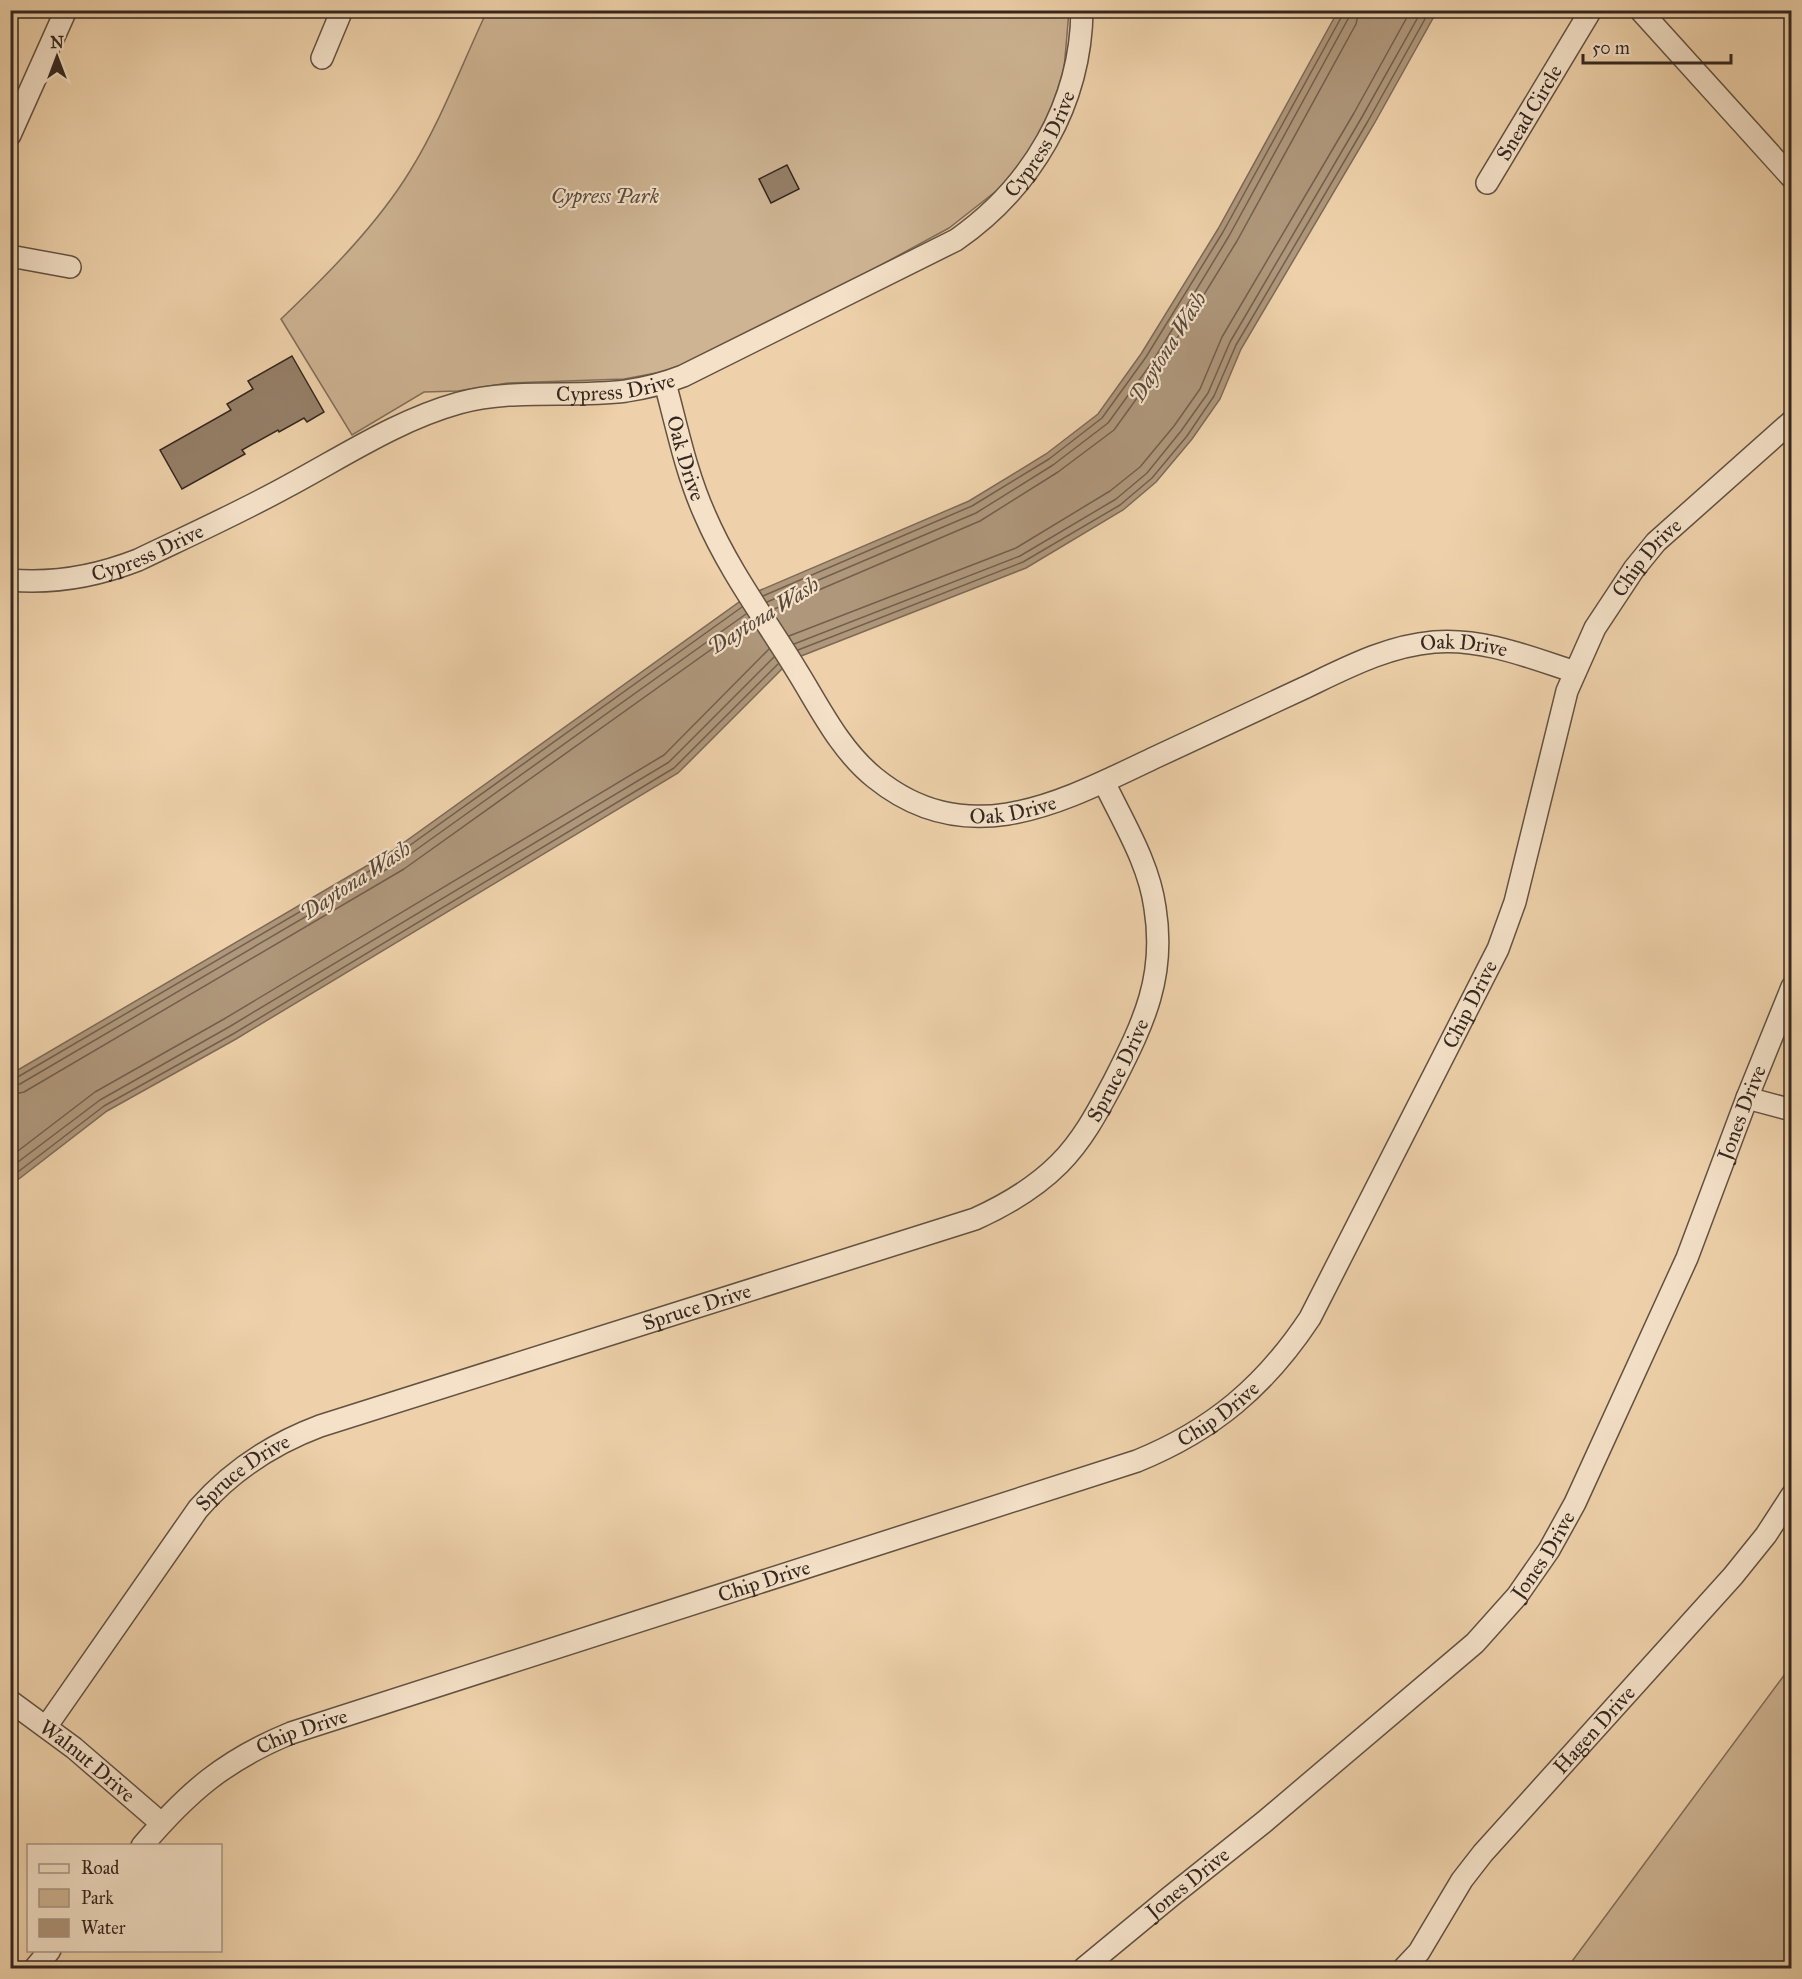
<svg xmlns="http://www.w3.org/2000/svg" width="1802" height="1979" font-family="'IM FELL Great Primer',serif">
  <rect width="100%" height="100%" fill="#eed1aa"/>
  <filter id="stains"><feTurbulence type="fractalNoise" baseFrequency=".00333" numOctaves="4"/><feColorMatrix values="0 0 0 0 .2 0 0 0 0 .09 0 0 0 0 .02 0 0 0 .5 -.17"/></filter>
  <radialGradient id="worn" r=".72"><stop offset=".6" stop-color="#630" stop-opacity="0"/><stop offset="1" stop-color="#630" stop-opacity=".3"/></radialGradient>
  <g fill="#ceb493" stroke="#816e5a" stroke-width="1.5">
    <path d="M487 11H1069L1064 69 1048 121 1020 166 1000 188 949 228 820 298 672 370 624 379 508 383 458 391 424 392 352 435 281 319C326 276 377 225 410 171 441 121 462 64 487 11Z"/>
    <polygon points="1791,1666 1791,1968 1567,1968"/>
  </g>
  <polygon fill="#af977b" stroke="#7e6a57" stroke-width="1.5" points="1338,11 1437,11 1374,124 1241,349 1220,399 1192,439 1156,482 1123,510 1026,568 791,660 678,773 236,1039 107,1111 11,1185 11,1074 392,851 749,595 969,501 1046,454 1098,414 1141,354 1218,229"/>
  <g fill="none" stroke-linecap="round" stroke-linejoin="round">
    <g stroke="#725f4e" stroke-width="1.5">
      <polyline points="763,596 972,506 1049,459 1102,418 1146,357 1223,232 1342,16 1343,10"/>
      <polyline points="767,602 976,513 1053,465 1108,423 1153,361 1229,236 1348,19 1350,10"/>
      <polyline points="772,610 980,521 1058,472 1114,430 1160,366 1237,241 1356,24 1359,10"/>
      <polyline points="789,636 1016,548 1110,491 1140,467 1174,426 1200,389 1222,337 1354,113 1411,10"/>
      <polyline points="794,644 1020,556 1116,499 1147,473 1181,431 1208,393 1230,342 1362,117 1422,10"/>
      <polyline points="798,650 1023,562 1120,505 1152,478 1187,436 1214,396 1236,345 1368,121 1430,10"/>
      <polyline points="10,1079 16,1078 395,856 742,607"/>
      <polyline points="10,1086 20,1084 399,862 746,614"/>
      <polyline points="10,1095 24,1092 404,869 751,621"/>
      <polyline points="10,1157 95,1092 224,1019 664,755 769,649"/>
      <polyline points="10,1168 100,1100 229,1027 669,762 774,657"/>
      <polyline points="10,1178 104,1106 233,1034 674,768 778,664"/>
    </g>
  </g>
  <g fill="#957f68" stroke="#342720" stroke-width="1.5">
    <polygon points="787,165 799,189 771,203 759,179"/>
    <polygon points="292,356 324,412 307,422 304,418 279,432 278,430 242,450 245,454 182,489 160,450 231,410 227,404 253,389 248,381"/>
  </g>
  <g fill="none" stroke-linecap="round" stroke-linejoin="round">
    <g stroke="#625242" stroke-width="24">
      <g id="minor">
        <polyline points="1640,10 1792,178"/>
        <polyline points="322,58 342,10"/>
        <polyline points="10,135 66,10"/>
        <path id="s1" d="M1487 183 1591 10"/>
        <polyline points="10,256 70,267"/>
        <path id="s2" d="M665 383C677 427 686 473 705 515 729 571 766 620 797 671 820 708 840 750 875 778 969 854 1063 801 1156 757 1206 734 1255 711 1304 688 1346 668 1387 646 1434 642 1483 638 1529 657 1575 672"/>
        <path id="s3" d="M10 580C55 584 97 576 138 560 188 536 239 513 288 486 344 456 398 420 459 403 514 388 571 398 626 391 646 388 665 383 683 376L956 240C1032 187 1081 104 1082 10"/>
        <polyline points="1747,1098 1792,1110"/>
        <path id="s4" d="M10 1701 74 1748 161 1823"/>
        <path id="s5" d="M46 1727 198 1509C232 1470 272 1444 320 1426L975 1219C1006 1205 1035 1188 1059 1164 1083 1140 1098 1111 1114 1081 1144 1022 1166 976 1155 908 1149 863 1123 822 1104 782"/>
        <path id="s6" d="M142 1846C188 1792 225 1760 291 1733L1137 1461C1213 1430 1265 1386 1310 1318L1498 949 1515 902 1567 691 1595 628 1634 569 1656 542 1792 421"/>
        <polyline points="35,1968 50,1950"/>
        <path id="s7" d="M1084 1968 1170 1897 1264 1822 1475 1643 1517 1596 1549 1550 1575 1503 1687 1258 1747 1098 1792 987"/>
        <path id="s8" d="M1404 1968 1419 1952 1462 1880 1483 1853 1733 1576 1766 1535 1792 1495"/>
      </g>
    </g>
    <use href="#minor" stroke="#f4e1c8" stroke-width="21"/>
  </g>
  <g text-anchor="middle" stroke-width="4.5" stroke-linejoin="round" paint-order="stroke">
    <g font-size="21" fill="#342720" stroke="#f4e1c8">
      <text dy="7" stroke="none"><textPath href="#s1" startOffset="82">Snead Circle</textPath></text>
      <text dy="7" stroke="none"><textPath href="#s3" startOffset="1150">Cypress Drive</textPath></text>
      <text dy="7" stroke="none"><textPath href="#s3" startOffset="646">Cypress Drive</textPath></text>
      <text dy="7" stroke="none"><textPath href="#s2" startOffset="78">Oak Drive</textPath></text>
      <text dy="7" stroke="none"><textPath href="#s3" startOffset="142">Cypress Drive</textPath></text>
      <text dy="7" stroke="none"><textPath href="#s6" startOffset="2144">Chip Drive</textPath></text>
      <text dy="7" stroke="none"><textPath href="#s2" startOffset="1086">Oak Drive</textPath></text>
      <text dy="7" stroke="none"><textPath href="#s2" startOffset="600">Oak Drive</textPath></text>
      <text dy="7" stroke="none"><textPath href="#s6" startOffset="1658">Chip Drive</textPath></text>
      <text dy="7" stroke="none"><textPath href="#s5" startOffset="1314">Spruce Drive</textPath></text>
      <text dy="7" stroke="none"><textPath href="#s7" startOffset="1106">Jones Drive</textPath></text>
      <text dy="7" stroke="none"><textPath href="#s5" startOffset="810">Spruce Drive</textPath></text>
      <text dy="7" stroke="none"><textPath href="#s6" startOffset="1172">Chip Drive</textPath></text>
      <text dy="7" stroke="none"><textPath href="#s5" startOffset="324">Spruce Drive</textPath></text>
      <text dy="7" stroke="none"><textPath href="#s7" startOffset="620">Jones Drive</textPath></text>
      <text dy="7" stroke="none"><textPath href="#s6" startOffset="686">Chip Drive</textPath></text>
      <text dy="7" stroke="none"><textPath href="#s8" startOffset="306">Hagen Drive</textPath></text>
      <text dy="7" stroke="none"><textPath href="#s6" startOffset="200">Chip Drive</textPath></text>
      <text dy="7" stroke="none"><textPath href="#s4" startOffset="98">Walnut Drive</textPath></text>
      <text dy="7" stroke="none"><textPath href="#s7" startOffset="134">Jones Drive</textPath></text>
    </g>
    <g font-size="21" font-style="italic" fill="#5a4a3d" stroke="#f4e1c8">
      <text x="605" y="203">Cypress Park</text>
    </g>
    <g font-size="22" font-style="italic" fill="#59493b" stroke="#f4e1c8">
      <text transform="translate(1167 347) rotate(-58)" y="8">Daytona Wash</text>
      <text transform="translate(763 615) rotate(-32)" y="8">Daytona Wash</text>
      <text transform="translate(355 880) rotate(-33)" y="8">Daytona Wash</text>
    </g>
  </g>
  <rect width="1802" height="1979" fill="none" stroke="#eed1aa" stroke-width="36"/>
  <rect x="12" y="12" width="1778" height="1955" fill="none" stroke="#342720" stroke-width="3"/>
  <rect x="18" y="18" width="1766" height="1943" fill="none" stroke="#342720" stroke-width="1.5"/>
  <rect x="27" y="1844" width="195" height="108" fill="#f4e1c8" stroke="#a79785" stroke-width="1.5"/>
  <rect x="39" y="1864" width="30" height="9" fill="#f4e1c8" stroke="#a79785" stroke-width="1.5"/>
  <text x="81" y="1874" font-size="18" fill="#342720">Road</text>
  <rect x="39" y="1889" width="30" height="18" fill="#ceb493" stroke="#a79785" stroke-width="1.5"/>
  <text x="81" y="1904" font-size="18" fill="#342720">Park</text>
  <rect x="39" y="1919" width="30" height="18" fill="#af977b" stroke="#a79785" stroke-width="1.5"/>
  <text x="81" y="1934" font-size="18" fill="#342720">Water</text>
  <g transform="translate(57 57)" stroke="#f4e1c8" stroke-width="4.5" paint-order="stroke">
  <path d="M0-4.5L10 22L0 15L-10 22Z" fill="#342720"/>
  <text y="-9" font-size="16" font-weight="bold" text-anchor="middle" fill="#342720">N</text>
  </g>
  <path d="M1583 54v9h148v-9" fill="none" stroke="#342720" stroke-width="3"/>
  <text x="1592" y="54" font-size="18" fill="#342720" stroke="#f4e1c8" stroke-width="4.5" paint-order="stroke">50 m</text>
  <rect width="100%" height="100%" filter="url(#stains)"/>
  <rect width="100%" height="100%" fill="url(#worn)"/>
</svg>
